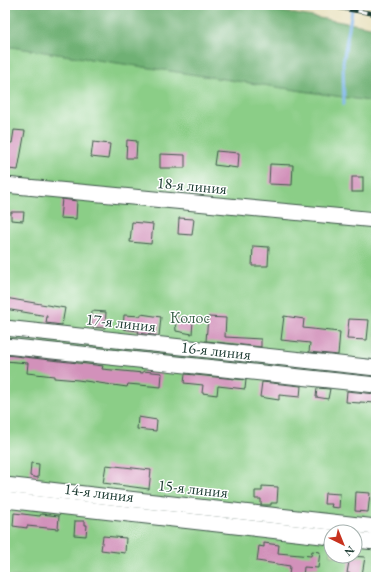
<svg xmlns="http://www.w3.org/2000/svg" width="381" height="582" font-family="'EB Garamond',serif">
  <rect width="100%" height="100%" fill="#fff"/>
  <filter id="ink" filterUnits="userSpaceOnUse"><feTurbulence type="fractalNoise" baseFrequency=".025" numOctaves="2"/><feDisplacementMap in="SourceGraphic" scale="8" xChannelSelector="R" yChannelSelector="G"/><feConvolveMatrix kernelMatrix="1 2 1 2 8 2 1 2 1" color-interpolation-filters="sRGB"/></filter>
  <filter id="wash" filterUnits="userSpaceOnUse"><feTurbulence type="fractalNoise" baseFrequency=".012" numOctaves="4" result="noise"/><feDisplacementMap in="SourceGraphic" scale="16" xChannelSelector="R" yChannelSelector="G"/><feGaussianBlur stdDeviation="0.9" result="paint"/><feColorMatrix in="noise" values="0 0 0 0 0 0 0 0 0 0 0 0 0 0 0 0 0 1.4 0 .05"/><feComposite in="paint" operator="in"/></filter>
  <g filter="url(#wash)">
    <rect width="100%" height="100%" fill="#e8e1be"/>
    <path fill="#8bce87" stroke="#55865e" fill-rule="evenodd" d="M5 46 376 102V577H5ZM331 532H355V556H331Z"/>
    <polygon fill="#70b174" stroke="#487754" points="5,5 244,5 376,28 376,102 5,46"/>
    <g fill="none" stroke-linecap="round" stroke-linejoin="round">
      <polyline stroke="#7cb6ed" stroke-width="3" points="344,104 343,62 353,5"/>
    </g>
    <g id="blocks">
      <g fill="#d291ba">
        <polygon points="14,130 25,131 18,170 8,169 8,167 5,167 5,142 12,143"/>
        <polygon points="127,140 137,141 136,158 126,158"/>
        <polygon points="93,142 110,144 108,159 91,157"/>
        <polygon points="216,151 239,153 238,168 214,165"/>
        <polygon points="160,154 185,155 185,168 160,168"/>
        <polygon points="270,164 293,165 292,185 269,184"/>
        <rect x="352" y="177" width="11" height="15"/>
        <polygon points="62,199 77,201 76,219 60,218"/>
        <polygon points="11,212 24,212 23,221 11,220"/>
        <polygon points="179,218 194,219 192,235 178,234"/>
        <polygon points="132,222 153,224 151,244 130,242"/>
        <polygon points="253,246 269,247 268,266 252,266"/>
        <polygon points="5,298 65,308 62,325 46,323 47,316 5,309"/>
        <polygon points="92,311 106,312 105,328 91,327"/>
        <polygon points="141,314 161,317 159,336 138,333 139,331 123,329 124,315 141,316"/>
        <polygon points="284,316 304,319 303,328 340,332 338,355 309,352 310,343 281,340"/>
        <polygon points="208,317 226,318 225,337 261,339 261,347 206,341"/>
        <polygon points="175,319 193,321 192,334 176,331"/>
        <polygon points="349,319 369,320 367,340 347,339"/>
        <polygon points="6,355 87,364 103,366 102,369 143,373 143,371 162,373 161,387 128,384 127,387 78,380 54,378 54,376 27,373 28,363 5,361"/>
        <polygon points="185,374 246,380 245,389 218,386 217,395 202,393 203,385 184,383"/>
        <polygon points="262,382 301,386 300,397 279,395 279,400 260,397"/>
        <polygon points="317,388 330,389 328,399 316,397"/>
        <polygon points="347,391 376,394 376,403 360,402 360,403 346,402"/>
        <polygon points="138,417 157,420 156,431 137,429"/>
        <polygon points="31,463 39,464 38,478 30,476"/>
        <polygon points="106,465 151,470 149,489 103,483"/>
        <polygon points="262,486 278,487 277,503 271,503 271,505 261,505 261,499 255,499 255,491 262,491"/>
        <polygon points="356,492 370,493 368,512 355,511"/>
        <polygon points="325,493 340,494 339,508 331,507 332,504 324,504"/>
        <polygon points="14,513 40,516 41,514 59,516 58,529 27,526 27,528 13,526"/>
        <polygon points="75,521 85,521 85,525 87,525 86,536 74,535"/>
        <polygon points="103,536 126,538 125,553 101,550"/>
        <polygon points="264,543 279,545 278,553 311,556 312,551 320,552 318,568 304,567 303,577 289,576 290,566 257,561 259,546 264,547"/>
        <polygon points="350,556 365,557 362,575 347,573"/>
      </g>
    </g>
  </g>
  <g filter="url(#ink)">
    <use href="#blocks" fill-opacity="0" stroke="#3d5649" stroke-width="1"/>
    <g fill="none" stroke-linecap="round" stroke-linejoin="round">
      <g stroke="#3d5649" stroke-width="17">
        <g id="minor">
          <polyline points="5,185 376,220"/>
          <polyline points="5,328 376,368"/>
          <polyline points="5,346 376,385"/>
          <polyline points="5,485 376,527"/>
          <polyline points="5,500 331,537"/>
          <polyline points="355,540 376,542"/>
        </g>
      </g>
      <use href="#minor" stroke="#fff" stroke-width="15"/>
      <g stroke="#1f3d34" stroke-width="4.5">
        <g id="rail">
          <polyline points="322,5 376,14"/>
          <polyline points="369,5 376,6"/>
        </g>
      </g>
      <use href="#rail" stroke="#fff" stroke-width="3" stroke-dasharray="9" stroke-linecap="butt"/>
    </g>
  </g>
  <g text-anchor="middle" stroke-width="3" stroke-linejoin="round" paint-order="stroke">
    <g font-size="16" fill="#1f3d34" stroke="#fff">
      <text transform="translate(192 185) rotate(5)" y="6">18-я линия</text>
      <text transform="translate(121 322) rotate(6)" y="6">17-я линия</text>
      <text transform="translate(216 350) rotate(6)" y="6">16-я линия</text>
      <text transform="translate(193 488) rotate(6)" y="6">15-я линия</text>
      <text transform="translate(99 492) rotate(7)" y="6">14-я линия</text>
    </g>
    <g font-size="16" fill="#3a6149" stroke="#fff">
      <text x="190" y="323">Колос</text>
    </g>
  </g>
  <rect width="381" height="582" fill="none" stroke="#fff" stroke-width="20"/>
  <g transform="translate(343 544) rotate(137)"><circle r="19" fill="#ffffff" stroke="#a5b1ae"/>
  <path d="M0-3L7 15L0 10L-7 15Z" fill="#c8321e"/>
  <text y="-6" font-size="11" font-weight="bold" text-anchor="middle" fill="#1f3d34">N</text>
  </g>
</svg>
